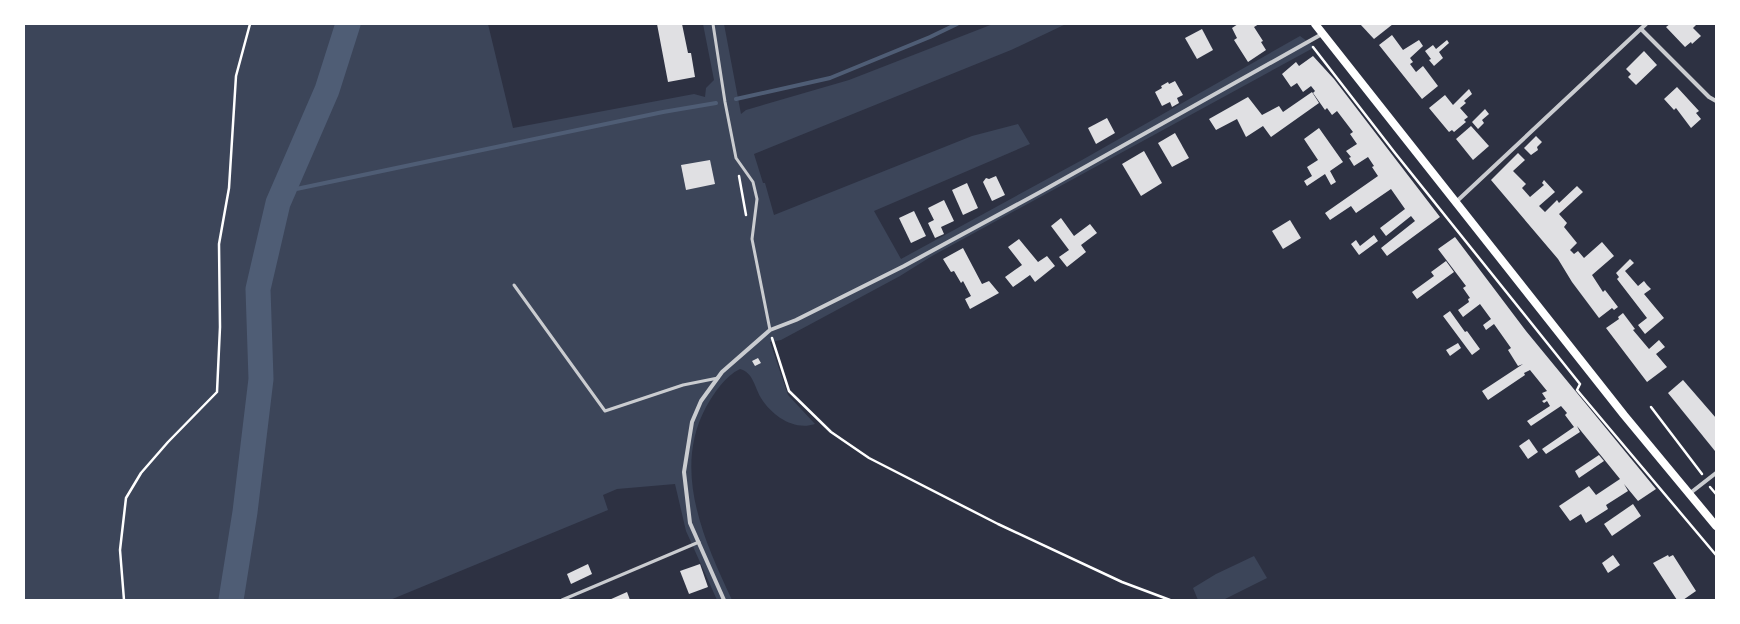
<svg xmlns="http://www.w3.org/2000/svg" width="1740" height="624" font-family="'Fira Sans Condensed',sans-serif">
  <rect width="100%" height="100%" fill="#2d3142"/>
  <g fill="#3c4559">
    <path d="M24 24H488L513 128 694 94 705 97 706 88 714 80 703 24H724L741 114 746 110 849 80 993 24H1066L1011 50 754 154 763 183H765L774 215 972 136 1018 124 1030 144 874 211 901 259 1082 160 1300 36 1315 47 932 256 900 276 781 340 770 342 788 395 815 424C794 431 772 416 761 398 755 388 753 372 740 369 725 376 714 393 706 407 672 471 704 540 732 600H717L686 531 675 484 617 489 603 495 608 510 390 600H24Z"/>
    <polygon points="1254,556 1267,578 1223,600 1198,600 1193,588 1216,574"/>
  </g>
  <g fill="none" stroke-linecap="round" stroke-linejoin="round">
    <g stroke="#4f5d75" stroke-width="4">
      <polyline points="736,99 830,78 930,37 957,24"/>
      <polyline points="282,192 663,112 716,103"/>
    </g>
    <polyline stroke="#4f5d75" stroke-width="25" points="231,600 245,512 261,379 258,289 278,203 327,90 348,24"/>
  </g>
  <g fill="#e0e0e3">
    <polygon points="657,24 682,24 688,53 691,53 695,77 668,82"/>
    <polygon points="1238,24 1259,24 1254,27 1263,41 1261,42 1266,50 1248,62 1234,40 1237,38 1232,28"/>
    <polygon points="1360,24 1393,24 1374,39"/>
    <polygon points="1670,24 1697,24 1693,28 1701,36 1692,44 1691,42 1685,47 1666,27"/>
    <polygon points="1202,29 1213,50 1197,59 1185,38"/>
    <polygon points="1392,35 1403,50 1419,40 1423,46 1410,58 1413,62 1410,64 1416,72 1423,66 1438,86 1422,99 1379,45"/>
    <polygon points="1447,40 1449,43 1439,52 1443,58 1434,66 1429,60 1431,59 1425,51 1433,45 1436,49"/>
    <polygon points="1644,51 1657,65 1636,85 1628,77 1631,74 1626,69"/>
    <polygon points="1313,56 1334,79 1440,217 1387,256 1381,248 1415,221 1411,216 1386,236 1380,228 1405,209 1391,189 1356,213 1351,206 1330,220 1325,213 1378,176 1372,167 1374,166 1368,157 1354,166 1349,158 1351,157 1346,151 1357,144 1350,134 1353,132 1337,111 1332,115 1327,108 1325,110 1313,93 1315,91 1311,86 1303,92 1297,83 1291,87 1282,74 1296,62 1299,66"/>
    <polygon points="1175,81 1183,95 1177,98 1179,103 1172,107 1170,102 1162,106 1155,92 1162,88 1161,86 1168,82 1169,84"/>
    <polygon points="1677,87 1699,111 1696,113 1701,119 1691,128 1676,108 1674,110 1664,99"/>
    <polygon points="1469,89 1472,94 1464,101 1466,103 1460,108 1468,117 1464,120 1466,122 1454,132 1452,130 1449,132 1429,108 1445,95 1453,105"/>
    <polygon points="1312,92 1319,103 1271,137 1263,126 1246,137 1237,119 1216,130 1209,119 1248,97 1262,115 1279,106 1283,112"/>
    <polygon points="1485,109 1489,114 1482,120 1484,123 1478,129 1472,122"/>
    <polygon points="1107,118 1115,133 1096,144 1088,128"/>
    <polygon points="1471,126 1489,146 1473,160 1456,139"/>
    <polygon points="1319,128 1343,162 1330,171 1336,182 1331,185 1325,174 1307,186 1304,181 1312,176 1307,167 1318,160 1304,139"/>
    <polygon points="1175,133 1189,158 1172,167 1158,143"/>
    <polygon points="1536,136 1542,142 1537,147 1538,150 1531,155 1524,148"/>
    <polygon points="1144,151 1162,183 1141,196 1122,164"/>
    <polygon points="1518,153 1525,160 1513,171 1526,184 1522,188 1530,197 1544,185 1542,183 1544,180 1555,192 1539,206 1545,212 1557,200 1559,203 1577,186 1583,192 1559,214 1567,223 1564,227 1577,243 1570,250 1574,254 1578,251 1584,258 1602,242 1614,256 1592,275 1603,292 1605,290 1618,307 1614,310 1612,308 1599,318 1572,282 1558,259 1491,180"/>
    <polygon points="710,160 715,184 686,190 681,165"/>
    <polygon points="996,176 1005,195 992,201 983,182 986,178 989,179"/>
    <polygon points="967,183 978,208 963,215 952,190"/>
    <polygon points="944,200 954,221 941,227 944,234 935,238 928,223 934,220 928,208"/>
    <polygon points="914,211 926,236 911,243 899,218"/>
    <polygon points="1061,218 1074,236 1090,224 1097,233 1081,245 1086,252 1067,267 1059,257 1069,250 1051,226"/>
    <polygon points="1290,220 1301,238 1283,249 1272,231"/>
    <polygon points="1374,235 1378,241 1359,255 1351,244 1356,240 1360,246"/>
    <polygon points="1455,237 1526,331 1656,489 1638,501 1624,484 1628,491 1606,505 1608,509 1586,523 1581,514 1570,521 1559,506 1589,486 1596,495 1620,479 1577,426 1580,432 1546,454 1542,449 1574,427 1565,415 1567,413 1561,406 1531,426 1527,421 1550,406 1547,401 1544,403 1542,401 1546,399 1542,393 1547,391 1530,370 1524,373 1525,375 1488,400 1482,391 1523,364 1518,366 1508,350 1511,348 1494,324 1486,330 1483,325 1491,319 1480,304 1463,317 1458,310 1469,302 1468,299 1470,298 1463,288 1466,286 1438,249"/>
    <polygon points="1019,239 1038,262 1047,256 1055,266 1035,282 1030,275 1013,287 1005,277 1022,265 1008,247"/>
    <polygon points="963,248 982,284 989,281 999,293 970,309 965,299 971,296 963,281 961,283 954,271 951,272 943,259"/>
    <polygon points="1630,259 1634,263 1625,271 1638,286 1644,281 1647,285 1651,289 1644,294 1664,318 1645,334 1638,325 1647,318 1617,279 1619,277 1616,273"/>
    <polygon points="1446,261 1454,272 1417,299 1412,292 1434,276 1431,272"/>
    <polygon points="1450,311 1465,332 1467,331 1480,349 1472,355 1443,316"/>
    <polygon points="1623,313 1635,329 1633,330 1649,349 1659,340 1665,347 1656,354 1667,367 1647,382 1606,328 1619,319 1618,317"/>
    <polygon points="1458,343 1461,348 1450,356 1446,350"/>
    <polygon points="758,358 761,363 755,366 752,361"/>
    <polygon points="1683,380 1716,418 1715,451 1668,393"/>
    <polygon points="1529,439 1538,452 1528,459 1519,446"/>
    <polygon points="1599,455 1604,461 1579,478 1575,471"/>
    <polygon points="1633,504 1641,516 1612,536 1604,524"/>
    <polygon points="1613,555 1620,565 1608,573 1602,563"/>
    <polygon points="1668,555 1669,557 1673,555 1696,591 1683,600 1677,600 1653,563"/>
    <polygon points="588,564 592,574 571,584 567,574"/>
    <polygon points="700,564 708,587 689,594 680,571"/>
    <polygon points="627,592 630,600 609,600"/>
  </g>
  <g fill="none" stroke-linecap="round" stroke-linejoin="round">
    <g stroke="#fff" stroke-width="2.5">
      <polyline points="1313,47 1395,153 1580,384 1577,390 1716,555"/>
      <polyline points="739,176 746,215"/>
      <polyline points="772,338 789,391 831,432 869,458 998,524 1122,582 1170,600"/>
      <polyline points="1651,407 1702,474"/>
      <polyline points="1710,487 1716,494"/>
      <polyline points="124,600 120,550 126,498 141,473 168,442 217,392 220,327 219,244 229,188 236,76 250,24"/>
    </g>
    <g stroke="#caccd0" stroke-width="3">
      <polyline points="713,24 725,102 736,158 753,182 757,199 752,239 770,330"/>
      <polyline points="514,285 605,411 683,385 718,378"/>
      <polyline points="562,600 699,542"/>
    </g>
    <g stroke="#caccd0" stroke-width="4">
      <polyline points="1641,29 1709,97 1716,101"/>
      <polyline points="1456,202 1646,24"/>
      <polyline points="1689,494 1716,473"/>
      <polyline points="724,600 690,523 684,472 692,422 701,401 722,372 770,330 796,320 904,266 1044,190 1322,34"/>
    </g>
    <polyline stroke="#fff" stroke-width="8" points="1315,24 1624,415 1716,526"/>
  </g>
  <rect width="1740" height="624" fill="none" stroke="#ffffff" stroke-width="50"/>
</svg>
